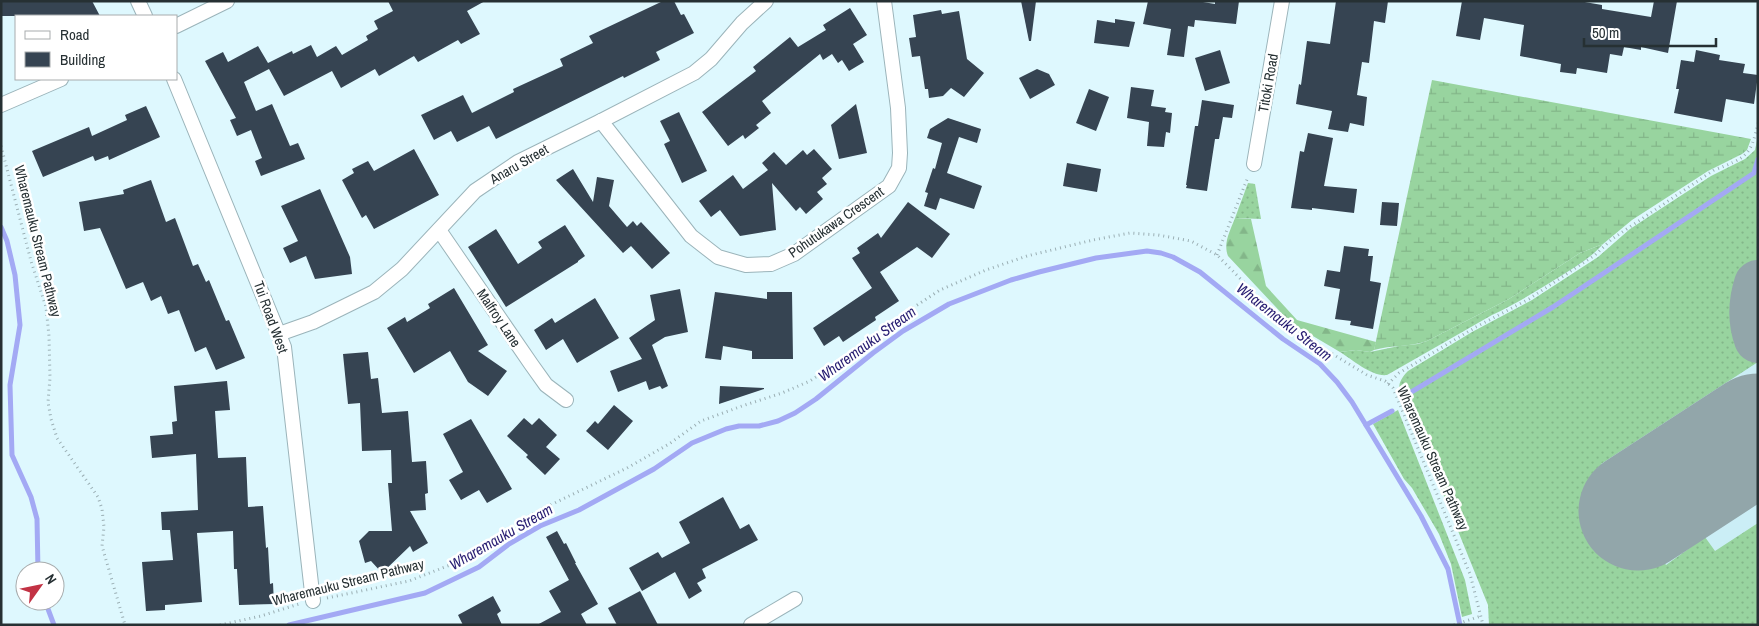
<svg xmlns="http://www.w3.org/2000/svg" width="1759" height="626" font-family="'Archivo Narrow',sans-serif">
  <defs>
    <pattern id="grass-dots" width="8" height="8" patternUnits="userSpaceOnUse" patternTransform="scale(1.25)"><rect width="8" height="8" fill="#98d49f"/><path d="M2 2h.1M6 6h.1" fill="none" stroke="#83b689" stroke-width="1.8" stroke-linecap="round"/></pattern>
    <pattern id="forest-firs" width="22" height="20" patternUnits="userSpaceOnUse" patternTransform="scale(1.25)"><rect width="22" height="20" fill="#98d49f"/><path d="M5 1l3.5 6h-7zM16 11l3.5 6h-7z" fill="#83b689"/></pattern>
    <pattern id="wetland-marsh" width="20" height="14" patternUnits="userSpaceOnUse" patternTransform="scale(1.25)"><rect width="20" height="14" fill="#98d49f"/><path d="M1 5h8M5 5V1M11 12h8M15 12V8" fill="none" stroke="#83b689"/></pattern>
  </defs>
  <rect width="100%" height="100%" fill="#def8fe"/>
  <polygon fill="#cbeef6" points="1758,136 1758,625 1409,410 1399,393 1752,163"/>
  <g fill="url(#grass-dots)">
    <path d="M1758 136V362L1601 464 1666 565 1705 537 1715 551 1758 523V625H1489L1488 605 1409 410C1400 394 1393 386 1408 371L1472 332 1532 300 1598 257 1630 229 1665 206 1711 176 1745 159 1755 150Z"/>
    <polygon points="1248,183 1255,184 1261,219 1235,218"/>
    <path d="M1603 244C1590 259 1573 268 1556 279 1535 292 1514 305 1492 315L1387 375C1372 377 1353 360 1340 352L1356 350 1370 352 1399 346 1418 344 1427 341 1509 299 1580 253Z"/>
    <polygon points="1398,410 1465,580 1472,614 1462,617 1451,564 1439,534 1412,488 1404,479 1373,424"/>
  </g>
  <path fill="url(#forest-firs)" d="M1235 218 1251 219 1266 286 1297 320 1376 342 1374 350 1370 352 1356 350 1340 352 1296 326 1287 319 1228 256C1223 243 1230 231 1235 218Z"/>
  <path fill="url(#wetland-marsh)" d="M1432 80 1751 139 1747 150 1742 154 1708 171 1632 220 1603 244 1580 253 1509 299 1427 341C1410 347 1391 345 1374 350Z"/>
  <g fill="none" stroke-linecap="round" stroke-linejoin="round">
    <g stroke="#a3a9f4" stroke-width="5">
      <polyline points="1,227 7,241 15,275 20,325 10,385 12,455 31,497 37,519 38,571"/>
      <polyline points="1403,397 1553,307 1754,173 1758,159"/>
      <polyline points="1366,425 1392,411"/>
      <polyline points="45,601 54,625"/>
      <polyline points="289,625 425,593 479,567 509,544 540,526 579,510 601,498 654,469 692,443 726,429 739,426 759,426 778,421 795,413 816,399 873,353 903,331 949,304 1011,280 1039,272 1096,258 1147,251 1161,253 1173,257 1200,272 1283,339 1320,364 1337,382 1352,402 1421,516 1448,569 1460,625"/>
    </g>
    <path stroke="#92a6aa" stroke-width="48" d="M1758 284C1752 303 1751 320 1758 339"/>
    <polyline stroke="#92a6aa" stroke-width="119" points="1638,511 1758,433"/>
  </g>
  <g fill="#364452">
    <polygon points="1,1 92,1 100,16 1,16"/>
    <polygon points="388,1 485,1 467,11 480,34 461,44 458,40 418,62 414,56 379,76 375,69 341,88 332,71 284,96 269,69 244,82 256,111 272,104 290,146 298,143 305,159 261,176 255,161 262,158 251,130 237,136 230,120 236,118 205,61 223,52 228,62 258,46 268,63 292,51 293,54 311,45 317,57 336,46 342,55 368,40 366,36 378,29 374,21 393,11"/>
    <polygon points="663,1 674,1 681,15 684,14 694,33 656,52 660,60 624,78 623,76 496,139 489,126 457,142 451,131 434,140 421,115 463,95 472,113 514,92 513,89 563,66 560,59 593,43 589,36"/>
    <polygon points="1021,1 1036,1 1031,41 1029,41"/>
    <polygon points="1148,1 1197,1 1215,4 1215,1 1239,1 1236,24 1195,20 1194,27 1188,26 1184,57 1167,55 1171,29 1143,24"/>
    <polygon points="1336,1 1388,1 1385,23 1374,21 1369,63 1362,62 1357,95 1367,97 1364,126 1350,123 1348,132 1328,129 1332,111 1296,104 1299,84 1301,85 1307,41 1330,44"/>
    <polygon points="1462,1 1579,1 1602,5 1602,9 1651,17 1654,1 1677,1 1668,53 1641,47 1641,50 1624,47 1622,56 1610,54 1607,73 1577,68 1576,74 1560,72 1561,64 1520,56 1524,25 1484,18 1480,40 1456,36"/>
    <polygon points="850,8 867,35 853,44 864,62 849,71 842,60 838,63 832,54 823,60 820,54 762,101 771,113 756,125 759,128 745,139 743,135 728,146 702,112 756,71 753,67 790,37 798,47 826,30 823,25"/>
    <polygon points="941,10 942,14 959,11 967,59 984,73 964,97 951,88 943,96 929,98 928,89 925,89 920,56 912,57 909,38 916,37 913,15"/>
    <polygon points="1115,19 1135,22 1129,47 1094,43 1097,20 1115,23"/>
    <polygon points="1220,50 1230,83 1205,91 1195,58"/>
    <polygon points="1696,50 1720,55 1719,60 1745,64 1743,73 1758,75 1754,104 1726,99 1722,122 1674,113 1679,89 1676,89 1681,60 1694,62"/>
    <polygon points="1037,69 1049,74 1055,85 1030,99 1019,78"/>
    <polygon points="1131,87 1154,90 1151,106 1166,108 1165,112 1172,113 1170,133 1166,132 1164,147 1147,146 1149,122 1127,118"/>
    <polygon points="1089,89 1109,97 1096,131 1076,123"/>
    <polygon points="1202,100 1234,105 1232,118 1223,117 1219,139 1215,139 1207,191 1186,188 1187,185 1186,185 1195,126 1198,126"/>
    <polygon points="856,104 867,153 839,159 831,125"/>
    <polygon points="146,106 160,137 109,160 108,156 95,161 93,156 43,177 32,151 89,127 92,136 127,120 125,115"/>
    <polygon points="679,112 707,171 682,183 664,144 670,141 660,121"/>
    <polygon points="948,118 981,129 977,143 959,137 947,173 982,186 974,209 940,198 936,210 924,206 928,193 925,192 933,168 935,169 942,143 927,138 930,129"/>
    <polygon points="1308,133 1333,138 1324,186 1357,189 1354,213 1312,208 1312,210 1291,208 1300,151 1304,152"/>
    <polygon points="414,149 439,195 374,229 366,215 362,218 342,180 354,173 352,169 368,161 374,171"/>
    <polygon points="814,149 832,169 822,178 827,184 817,192 823,199 806,214 800,207 796,211 772,183 776,230 740,236 720,210 711,217 699,201 733,175 743,189 768,170 762,163 774,152 786,165 803,150 807,155"/>
    <polygon points="1067,163 1101,169 1097,192 1063,186"/>
    <polygon points="573,169 593,202 597,177 614,180 609,206 627,227 633,221 637,226 641,222 670,253 652,269 631,246 623,253 556,180"/>
    <polygon points="151,180 166,222 175,218 193,266 198,264 206,282 209,280 226,321 229,320 245,358 216,370 206,347 195,352 179,310 168,314 161,296 151,301 143,282 126,289 100,228 84,231 79,202 124,194 123,190"/>
    <polygon points="320,189 350,257 352,274 315,279 306,256 290,263 283,248 298,241 281,206"/>
    <polygon points="908,202 950,234 932,258 917,247 880,272 899,301 875,317 876,320 843,342 839,336 824,346 813,328 872,288 852,258 860,253 857,248 878,233 881,238"/>
    <polygon points="1382,202 1399,203 1397,226 1380,225"/>
    <polygon points="565,225 585,256 578,261 578,262 506,307 468,247 496,229 518,264 542,248 538,242"/>
    <polygon points="1344,246 1369,249 1368,256 1373,256 1370,281 1381,283 1373,329 1350,325 1351,321 1335,319 1340,289 1324,286 1327,270 1340,272"/>
    <polygon points="454,288 488,345 478,351 507,371 488,396 468,382 450,351 414,373 387,328 405,317 407,322 430,308 428,304"/>
    <polygon points="680,289 688,332 665,337 652,345 668,386 662,389 660,386 649,390 646,381 618,392 610,371 642,359 629,338 655,320 650,295"/>
    <polygon points="715,292 767,299 767,292 792,292 793,359 752,359 752,351 723,346 721,360 705,358"/>
    <polygon points="595,298 619,338 577,363 563,339 546,350 534,330 552,318 555,323"/>
    <polygon points="368,352 371,379 378,378 382,413 408,411 412,462 426,461 428,493 425,494 426,510 410,511 428,543 413,552 410,546 382,573 371,561 365,563 359,541 369,531 392,531 388,483 392,483 391,450 362,451 360,403 348,404 343,354"/>
    <polygon points="227,381 230,410 215,411 218,458 246,457 248,507 263,506 266,548 268,547 270,584 273,583 274,604 239,605 237,569 234,569 233,531 197,533 202,602 165,605 165,610 146,611 142,562 173,560 170,530 162,530 161,512 198,510 196,454 152,458 150,436 173,434 172,422 177,421 174,386"/>
    <polygon points="720,386 764,388 764,389 719,404"/>
    <polygon points="614,405 633,421 608,450 586,431 595,421 598,424"/>
    <polygon points="524,418 532,425 539,418 557,435 546,447 560,459 545,475 526,457 528,455 507,436"/>
    <polygon points="471,419 512,489 487,503 479,490 461,500 449,480 463,472 443,434"/>
    <polygon points="723,497 740,529 749,524 758,540 702,569 706,578 697,583 702,591 689,599 675,572 642,591 629,568 658,552 662,558 690,543 679,522"/>
    <polygon points="557,531 564,544 566,543 576,563 575,563 598,604 581,614 587,625 537,625 561,612 549,591 569,580 546,537"/>
    <polygon points="640,591 658,625 617,625 608,608"/>
    <polygon points="493,596 501,611 497,614 502,625 463,625 458,615"/>
  </g>
  <g fill="none" stroke-linecap="round" stroke-linejoin="round">
    <g stroke="#9bb4ba" stroke-width="16">
      <g id="street">
        <polyline points="138,1 145,16"/>
        <polyline points="176,26 227,1"/>
        <polyline points="174,79 284,347 313,601"/>
        <polyline points="1,105 61,79"/>
        <polyline points="601,121 691,236 718,257 746,265 771,264 794,254 889,186 899,168 900,153 898,108 884,1"/>
        <polyline points="1254,164 1282,1"/>
        <polyline points="439,230 531,364 546,385 566,400"/>
        <polyline points="279,334 313,322 374,292 402,269 475,191 518,162 601,121 694,73 711,59 742,23 766,1"/>
        <polyline points="751,625 795,599"/>
      </g>
    </g>
    <g stroke="#9bafb4" stroke-width="3" stroke-dasharray="1 4" stroke-linecap="butt">
      <polyline points="1,146 31,261 46,307 49,336 50,378 48,402 51,419 57,438 98,497 102,509 104,527 102,546 125,625"/>
      <polyline points="1217,255 1248,177"/>
      <path d="M1388 384 1399 373 1476 327 1529 299 1595 255 1612 239 1714 170C1746 158 1751 156 1758 123"/>
      <polyline points="327,598 409,581 450,565 536,512 627,468 669,444 701,421 742,406 782,393 810,381 837,363 896,319 940,290 986,270 1027,256 1093,240 1130,233 1158,235 1191,241 1217,255 1276,315 1298,333 1367,375 1385,381 1393,388 1470,574 1483,625"/>
      <polyline points="220,625 261,616 299,604"/>
      <polyline points="1454,625 1481,616"/>
    </g>
    <use href="#street" stroke="#fff" stroke-width="14"/>
  </g>
  <g text-anchor="middle" stroke-width="5" stroke-linejoin="round" paint-order="stroke">
    <g font-size="14" fill="#263033" stroke="#fff">
      <text transform="translate(1268 83) rotate(-80)" y="5">Titoki Road</text>
      <text transform="translate(519 164) rotate(-30)" y="5">Anaru Street</text>
      <text transform="translate(836 222) rotate(-35)" y="5">Pohutukawa Crescent</text>
      <text transform="translate(38 241) rotate(76)" y="5">Wharemauku Stream Pathway</text>
      <text transform="translate(271 317) rotate(70)" y="5">Tui Road West</text>
      <text transform="translate(499 318) rotate(56)" y="5">Malfroy Lane</text>
      <text transform="translate(1433 458) rotate(66)" y="5">Wharemauku Stream Pathway</text>
      <text transform="translate(348 582) rotate(-14)" y="5">Wharemauku Stream Pathway</text>
    </g>
    <g font-size="15" font-style="italic" fill="#261c71" stroke="#fff">
      <text transform="translate(1284 322) rotate(38)" y="5">Wharemauku Stream</text>
      <text transform="translate(867 344) rotate(-36)" y="5">Wharemauku Stream</text>
      <text transform="translate(501 537) rotate(-30)" y="5">Wharemauku Stream</text>
    </g>
  </g>
  <rect width="1759" height="626" fill="none" stroke="#263033" stroke-width="5"/>
  <rect x="15" y="15" width="162" height="65" fill="#ffffff" stroke="#a8acad"/>
  <rect x="25" y="31" width="25" height="8" fill="#ffffff" stroke="#a8acad"/>
  <text x="60" y="40" font-size="15" fill="#263033">Road</text>
  <rect x="25" y="52" width="25" height="15" fill="#364452" stroke="#a8acad"/>
  <text x="60" y="65" font-size="15" fill="#263033">Building</text>
  <g transform="translate(40 586) rotate(57)"><circle r="24" fill="#ffffff" stroke="#a8acad"/>
  <path d="M0-4L9 19L0 12L-9 19Z" fill="#c23244"/>
  <text y="-8" font-size="14" font-weight="bold" text-anchor="middle" fill="#263033">N</text>
  </g>
  <path d="M1584 38v8h132v-8" fill="none" stroke="#263033" stroke-width="2.5"/>
  <text x="1592" y="38" font-size="15" fill="#263033" stroke="#ffffff" stroke-width="4" paint-order="stroke">50 m</text>
</svg>
